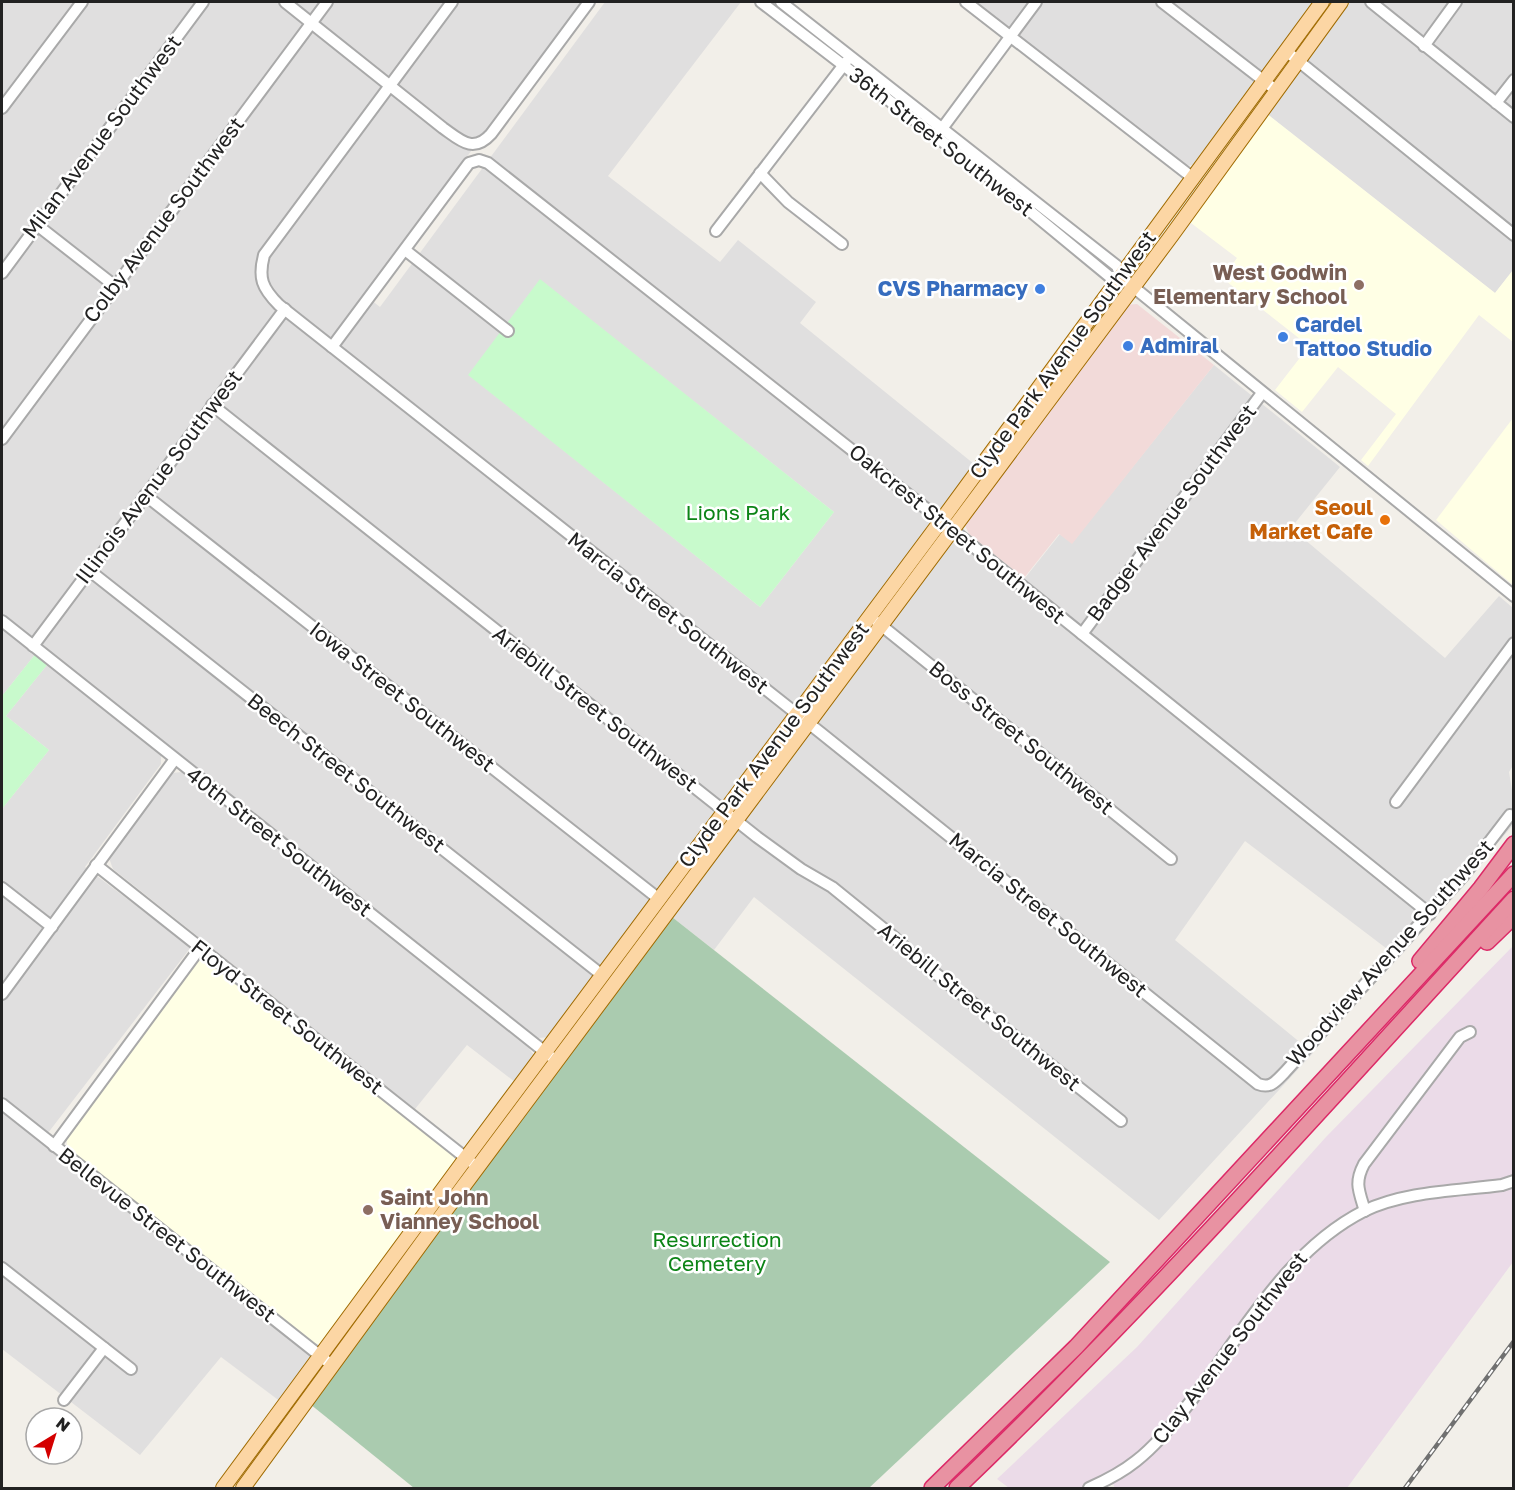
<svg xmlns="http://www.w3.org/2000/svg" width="1515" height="1490" font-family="'Golos Text',sans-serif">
  <rect width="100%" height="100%" fill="#f2efe9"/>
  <g fill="#e0dfdf" fill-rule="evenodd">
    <path d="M2 2H581L365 295 380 307 605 2H741L608 176 720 262 738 240 816 302 800 323 974 464 550 1037 538 1038 2 615ZM540 280 834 512 760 607 469 375Z"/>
    <polygon points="971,2 1315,2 1195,165 1185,166"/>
    <polygon points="1347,2 1513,2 1513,270 1495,293 1266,113"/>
    <polygon points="1214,365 1340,467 1291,528 1445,658 1499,596 1513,608 1514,764 1509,772 1513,796 1513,825 1399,958 1245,841 1175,940 1313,1053 1159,1220 754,897 714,950 672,917 774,776 948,543 960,542 1017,588 1060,534 1072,543"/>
    <polygon points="2,625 37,652 2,696"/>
    <polygon points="51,660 161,754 161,764 85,867 191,947 41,1142 315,1358 281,1402 221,1357 140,1455 2,1349 2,809 49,750 6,716"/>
    <polygon points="182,772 527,1046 534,1055 515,1082 467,1045 415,1109 113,869 109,858 172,773"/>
  </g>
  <polygon fill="#f2dad9" points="1137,304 1214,365 1072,544 1059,534 1024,578 969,534 963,521 1125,305"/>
  <polygon fill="#ebdbe8" points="1513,946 1513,1262 1347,1488 1115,1488 1113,1484 1103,1488 1009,1488 997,1479 1137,1347 1326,1137"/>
  <g fill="#ffffe5">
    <polygon points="1266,113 1495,293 1513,270 1513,342 1479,315 1368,466 1361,460 1396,414 1338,367 1302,412 1275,390 1309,346 1222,278 1237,258 1187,220"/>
    <polygon points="1513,418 1513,585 1436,520"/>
    <polygon points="206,959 453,1153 456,1163 322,1345 314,1343 67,1147 67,1135 197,961"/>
  </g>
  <polygon fill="#aacbaf" points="672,917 1110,1262 869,1488 414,1488 310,1404"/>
  <g fill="#c8facc">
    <polygon points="540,279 834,512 760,607 468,375"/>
    <polygon points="37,652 51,660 6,716 49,750 2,809 2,696"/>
  </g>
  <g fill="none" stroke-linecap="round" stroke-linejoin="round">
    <g stroke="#a9a9a9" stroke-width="14">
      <g id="minor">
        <path d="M285 2 443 128C460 140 473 154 491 134L589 2"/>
        <path d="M452 2 264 255C258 278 262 288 279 305L821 733 1258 1084C1271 1089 1276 1081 1285 1072L1464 875 1510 815"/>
        <polyline points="761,2 990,178 1110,277 1121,277"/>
        <polyline points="781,2 1117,266 1121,277 1514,596"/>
        <polyline points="966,2 1193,178"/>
        <polyline points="1162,2 1277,91"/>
        <polyline points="1371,2 1514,117"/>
        <polyline points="1424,46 1456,2"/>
        <polyline points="1286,51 1514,235"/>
        <polyline points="1496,103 1514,80"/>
        <polyline points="2,108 82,2"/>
        <polyline points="938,134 1036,2"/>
        <polyline points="760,173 788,202 842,244"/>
        <polyline points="37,225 115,286"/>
        <polyline points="716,231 846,62"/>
        <polyline points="405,250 508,331"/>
        <polyline points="2,273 203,2"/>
        <polyline points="332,347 469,163 479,160 488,163 933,514 1430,914"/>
        <polyline points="212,405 757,837 801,869 832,887 895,938 915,957 1121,1121"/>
        <polyline points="2,439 327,2"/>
        <polyline points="145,495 659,899"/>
        <polyline points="90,571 602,975"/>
        <polyline points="2,621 550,1056"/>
        <polyline points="877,622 1171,859"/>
        <polyline points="1082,634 1262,393"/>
        <polyline points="33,646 285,309"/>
        <polyline points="1396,802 1514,643"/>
        <polyline points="96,865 471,1162"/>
        <polyline points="2,888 52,927"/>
        <polyline points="2,994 175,759"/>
        <polyline points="2,1104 333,1366"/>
        <polyline points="54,1146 200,948"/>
        <path d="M1365 1211C1359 1191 1354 1183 1364 1164L1460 1037 1470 1032"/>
        <polyline points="2,1268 131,1369"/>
        <polyline points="64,1400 104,1348"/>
        <path d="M1089 1488C1105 1481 1121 1473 1136 1461 1158 1444 1174 1422 1191 1401 1242 1334 1287 1250 1364 1211 1406 1191 1457 1191 1502 1185L1514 1181"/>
      </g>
    </g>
    <g stroke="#a06b00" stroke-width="16">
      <g id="major">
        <polyline points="223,1488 466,1158 941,521 1322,2"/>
        <polyline points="243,1488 448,1207 1172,235 1341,2"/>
      </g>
    </g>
    <g stroke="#dc2a67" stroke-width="18">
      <g id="highway">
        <polyline points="1487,942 1514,916"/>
        <polyline points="1420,961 1481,888 1514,844"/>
        <polyline points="932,1488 1076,1347 1514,874"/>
        <path d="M957 1488C1152 1301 1331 1098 1514 899"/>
      </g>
    </g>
    <use href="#minor" stroke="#fff" stroke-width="10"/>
    <use href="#major" stroke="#fcd6a4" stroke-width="14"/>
    <use href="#highway" stroke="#e892a2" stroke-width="15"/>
    <g stroke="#707070" stroke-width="4.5">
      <polyline id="rail" points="1405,1488 1514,1341"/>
    </g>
    <use href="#rail" stroke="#fff" stroke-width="2" stroke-dasharray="7" stroke-linecap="butt"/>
  </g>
  <g fill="#8d6e63" stroke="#fff" stroke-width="2">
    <circle cx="1359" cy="285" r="6"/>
    <circle cx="368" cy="1210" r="6"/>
  </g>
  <g fill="#3f7fe0" stroke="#fff" stroke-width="2">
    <circle cx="1040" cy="289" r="6"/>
    <circle cx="1283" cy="337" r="6"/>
    <circle cx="1128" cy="346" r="6"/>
  </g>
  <circle fill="#e8710a" stroke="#fff" stroke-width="2" cx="1385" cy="520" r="6"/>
  <g text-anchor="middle" stroke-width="5" stroke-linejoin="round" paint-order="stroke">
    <g font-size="21" fill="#222" stroke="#fff">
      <text transform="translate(102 137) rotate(-53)" y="7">Milan Avenue Southwest</text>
      <text transform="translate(941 142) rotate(38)" y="7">36th Street Southwest</text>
      <text transform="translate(164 220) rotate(-53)" y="7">Colby Avenue Southwest</text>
      <text transform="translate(1063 355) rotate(-54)" y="7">Clyde Park Avenue Southwest</text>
      <text transform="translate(159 477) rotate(-53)" y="7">Illinois Avenue Southwest</text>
      <text transform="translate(1172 513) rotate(-53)" y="7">Badger Avenue Southwest</text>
      <text transform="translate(957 534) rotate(39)" y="7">Oakcrest Street Southwest</text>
      <text transform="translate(668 613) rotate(38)" y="7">Marcia Street Southwest</text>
      <text transform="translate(402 697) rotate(38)" y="7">Iowa Street Southwest</text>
      <text transform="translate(595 709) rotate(38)" y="7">Ariebill Street Southwest</text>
      <text transform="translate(1021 738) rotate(39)" y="7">Boss Street Southwest</text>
      <text transform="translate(774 745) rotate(-53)" y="7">Clyde Park Avenue Southwest</text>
      <text transform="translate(346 773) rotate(38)" y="7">Beech Street Southwest</text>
      <text transform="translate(279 842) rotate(38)" y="7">40th Street Southwest</text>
      <text transform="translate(1048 915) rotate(39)" y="7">Marcia Street Southwest</text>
      <text transform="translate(1390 953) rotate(-48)" y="7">Woodview Avenue Southwest</text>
      <text transform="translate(979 1007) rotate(39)" y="7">Ariebill Street Southwest</text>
      <text transform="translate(287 1017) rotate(38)" y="7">Floyd Street Southwest</text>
      <text transform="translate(167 1235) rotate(38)" y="7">Bellevue Street Southwest</text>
      <text transform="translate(1230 1348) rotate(-52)" y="7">Clay Avenue Southwest</text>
    </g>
    <g font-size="21" font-weight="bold" fill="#785e54" stroke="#fff" text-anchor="end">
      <text x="1347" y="280">West Godwin<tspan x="1347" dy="24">Elementary School</tspan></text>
      <text x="380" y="1205" text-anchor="start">Saint John<tspan x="380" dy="24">Vianney School</tspan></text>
    </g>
    <g font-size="21" font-weight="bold" fill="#366cbe" stroke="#fff" text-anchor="start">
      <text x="1028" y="296" text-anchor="end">CVS Pharmacy</text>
      <text x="1295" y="332">Cardel<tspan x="1295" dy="24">Tattoo Studio</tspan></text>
      <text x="1140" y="353">Admiral</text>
    </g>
    <g font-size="21" font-weight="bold" fill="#c56008" stroke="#fff" text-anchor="end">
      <text x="1373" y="515">Seoul<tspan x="1373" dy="24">Market Cafe</tspan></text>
    </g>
    <g font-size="21" fill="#0c8416" stroke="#fff">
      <text x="738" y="520">Lions Park</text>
      <text x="717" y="1247">Resurrection<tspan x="717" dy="24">Cemetery</tspan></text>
    </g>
  </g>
  <rect width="1515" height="1490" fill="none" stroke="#222222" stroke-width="6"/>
  <g transform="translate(54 1436) rotate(38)"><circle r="28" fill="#ffffff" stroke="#a7a7a7" stroke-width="1.5"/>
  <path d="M0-4.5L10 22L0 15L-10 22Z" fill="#d40000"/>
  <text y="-9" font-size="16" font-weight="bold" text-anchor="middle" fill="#222222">N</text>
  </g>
</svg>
